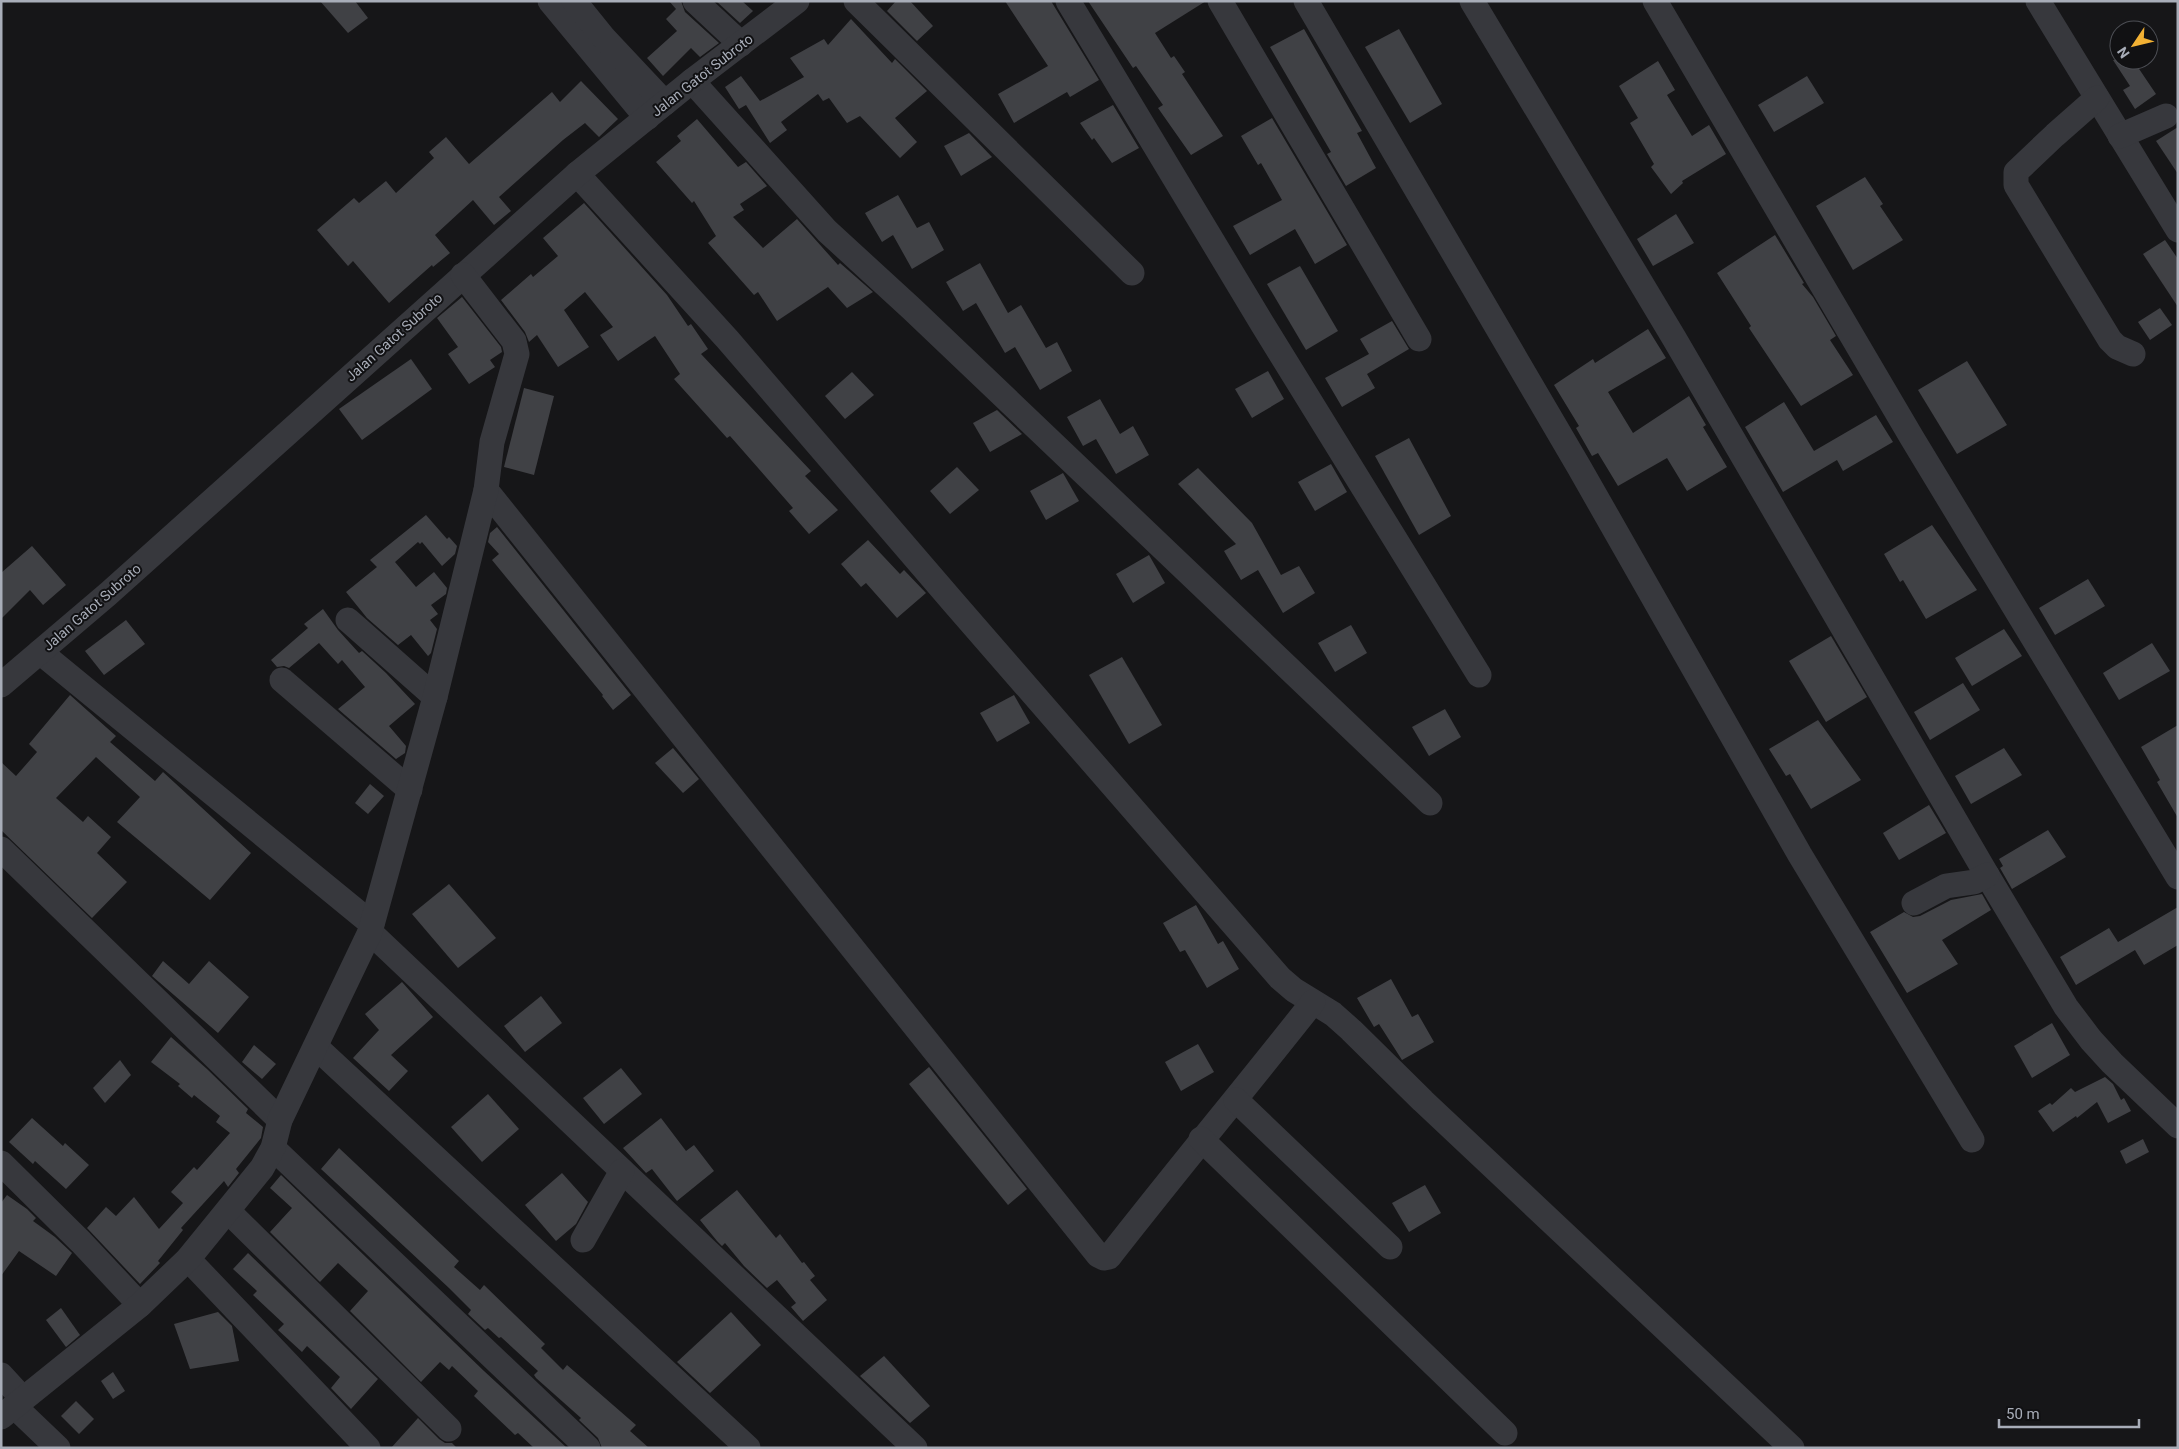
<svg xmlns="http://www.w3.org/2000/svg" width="2179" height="1449" font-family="Roboto,sans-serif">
  <rect width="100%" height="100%" fill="#161618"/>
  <g fill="#404145">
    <polygon points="320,1 355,1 368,18 348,33"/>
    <polygon points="669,1 681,1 685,12 719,43 700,57 691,48 663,76 647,58 677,31 666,19 676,9"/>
    <polygon points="716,1 742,1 753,11 740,23"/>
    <polygon points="896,1 910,1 933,26 917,41 887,11"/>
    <polygon points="1005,1 1051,1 1099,80 1070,97 1067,92 1014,123 998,94 1048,66"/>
    <polygon points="1088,1 1206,1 1155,33 1171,58 1174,56 1185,72 1182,74 1223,136 1191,155 1158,108 1163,105 1136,66 1133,68"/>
    <polygon points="851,19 892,63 895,59 927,91 895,118 917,142 900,158 860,116 847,123 829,98 823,101 818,94 781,122 787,130 770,143 746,105 739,109 725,87 741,76 760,101 804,77 790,58 824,39 828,45"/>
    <polygon points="1304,29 1362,131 1357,133 1376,168 1346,186 1327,154 1331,152 1270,47"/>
    <polygon points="1399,29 1442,104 1410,123 1365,47"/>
    <polygon points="2113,60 2133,60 2156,94 2135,109 2123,90 2130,86"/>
    <polygon points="1658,61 1675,90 1667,95 1692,136 1709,125 1726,154 1682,181 1683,183 1671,194 1651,167 1654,164 1630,123 1638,118 1619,86"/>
    <polygon points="1807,76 1824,103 1774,132 1758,105"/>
    <polygon points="581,81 618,119 599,137 585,123 563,140 499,197 511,211 494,225 473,200 435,235 450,253 433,267 432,265 389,303 353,261 348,266 317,230 354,198 359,203 386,181 396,193 434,158 429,152 446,137 469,164 552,92 560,102"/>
    <polygon points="1113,105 1139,148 1112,163 1094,138 1092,140 1080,123"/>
    <polygon points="1272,118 1347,245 1315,264 1295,229 1250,255 1233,226 1282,200 1261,163 1258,165 1241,136"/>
    <polygon points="697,119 738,167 746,162 767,186 740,204 744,210 733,217 763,248 797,219 838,265 840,263 873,292 847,308 828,287 777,321 758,292 754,295 708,243 716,236 694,201 692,203 656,162 681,141 677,136"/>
    <polygon points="2178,127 2178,174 2156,141"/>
    <polygon points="969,133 992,157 961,176 944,146"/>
    <polygon points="1865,177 1883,204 1880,206 1903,240 1853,270 1816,206"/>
    <polygon points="898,195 917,228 929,222 944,250 912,269 893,235 882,242 865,213"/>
    <polygon points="584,203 667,295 688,326 691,324 708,349 701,354 811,471 805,476 838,510 809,534 789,511 793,508 730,436 727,438 674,379 680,374 655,336 618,361 600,335 613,327 585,292 564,310 589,347 558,367 537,335 529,342 525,332 501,300 531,274 533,277 558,256 543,238"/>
    <polygon points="1676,214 1694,243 1653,266 1637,239"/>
    <polygon points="1775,235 1804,283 1802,284 1813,297 1836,336 1830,340 1853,375 1801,406 1749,328 1751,326 1717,273"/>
    <polygon points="2165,240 2178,259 2178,307 2143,254"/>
    <polygon points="980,263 1008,313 1021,305 1046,348 1057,342 1072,371 1040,390 1015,347 1005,353 976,303 963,311 946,282"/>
    <polygon points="1300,266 1338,331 1306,350 1267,284"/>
    <polygon points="462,297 501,347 502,352 490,360 495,367 469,384 448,354 458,347 437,318"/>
    <polygon points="2160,308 2172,325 2150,340 2138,322"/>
    <polygon points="1392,321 1409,349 1367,374 1375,388 1342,407 1325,378 1369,354 1360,339"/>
    <polygon points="1648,329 1666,358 1608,392 1633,433 1689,396 1706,425 1703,427 1727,467 1687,491 1667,458 1618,486 1598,453 1592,456 1576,428 1579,426 1554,385 1593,359 1595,363"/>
    <polygon points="411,359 432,389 362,440 339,409"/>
    <polygon points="1967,361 2007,425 1957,454 1918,390"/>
    <polygon points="1268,371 1284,399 1252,418 1235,389"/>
    <polygon points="852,372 874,395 845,419 825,396"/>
    <polygon points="524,388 554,396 534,475 504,467"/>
    <polygon points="1100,399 1120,434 1133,426 1149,455 1116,474 1096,439 1083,446 1067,417"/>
    <polygon points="1784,402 1814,451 1876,415 1893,442 1843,471 1837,460 1783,492 1745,427"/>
    <polygon points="997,410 1022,434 990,452 973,423"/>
    <polygon points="1409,438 1451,516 1419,535 1375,456"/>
    <polygon points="1331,464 1347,492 1315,511 1298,482"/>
    <polygon points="957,467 979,490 950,514 930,491"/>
    <polygon points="1198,468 1252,523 1281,575 1299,566 1315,593 1283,613 1258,570 1241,580 1224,551 1236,544 1178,484"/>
    <polygon points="1063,473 1079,501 1046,520 1030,491"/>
    <polygon points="426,515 447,539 449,537 457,546 455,554 442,566 422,542 420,544 418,542 395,562 416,587 434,572 447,588 446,594 431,605 438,614 430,620 437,629 431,653 428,656 411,635 398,645 367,618 346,592 377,567 370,560"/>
    <polygon points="1932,525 1977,590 1926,619 1903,580 1900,582 1884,554"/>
    <polygon points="497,527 631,695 613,710 602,696 603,695 492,560 499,554 488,542 490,533"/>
    <polygon points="868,540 900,574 904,570 926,593 897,618 866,583 861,587 841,564"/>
    <polygon points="32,546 66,585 43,605 30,590 1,619 1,573"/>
    <polygon points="1149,555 1165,583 1133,603 1116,574"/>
    <polygon points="2088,579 2105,606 2055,635 2039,608"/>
    <polygon points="323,609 338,630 359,653 362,651 386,673 415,704 389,726 406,746 405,753 396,759 338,709 365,687 342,660 338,664 319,643 289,668 284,666 277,667 271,660 308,628 304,624"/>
    <polygon points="126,620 145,644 104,675 85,651"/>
    <polygon points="1351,625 1367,653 1335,672 1318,643"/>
    <polygon points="2004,629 2022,656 1972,686 1955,658"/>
    <polygon points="1831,636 1867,697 1826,722 1789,661"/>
    <polygon points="2152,643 2170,671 2119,700 2103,673"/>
    <polygon points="1122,657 1162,725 1129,744 1089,675"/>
    <polygon points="1963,683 1980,710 1930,740 1914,712"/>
    <polygon points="70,695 116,736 110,742 155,781 163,772 251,853 210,900 117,822 140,797 96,757 56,798 83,822 88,816 111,837 97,853 127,882 92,918 1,830 1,762 16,776 37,752 29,744"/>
    <polygon points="1014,695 1030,723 997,742 980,713"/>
    <polygon points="1445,709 1461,737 1429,756 1412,727"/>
    <polygon points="1818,720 1861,780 1811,809 1790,774 1786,776 1769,749"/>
    <polygon points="2178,725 2178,818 2157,782 2160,780 2141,747"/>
    <polygon points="673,748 699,779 683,793 655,763"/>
    <polygon points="2004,748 2022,775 1971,804 1955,776"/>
    <polygon points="370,784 384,796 368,814 355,803"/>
    <polygon points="1929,805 1946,833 1899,860 1883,833"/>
    <polygon points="2048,830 2066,857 2012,889 2000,868 2003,866 1999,859"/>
    <polygon points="449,884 496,938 458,968 412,914"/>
    <polygon points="1982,894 1991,910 1942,940 1958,964 1907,993 1870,932 1904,912 1913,917 1920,916 1951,900"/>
    <polygon points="1196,905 1218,944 1223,941 1239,969 1207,988 1185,950 1180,952 1163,923"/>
    <polygon points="2178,907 2178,945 2144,965 2135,950 2076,985 2060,957 2109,928 2118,942"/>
    <polygon points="163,961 189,984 209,961 249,997 218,1033 152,976"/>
    <polygon points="1391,979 1412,1017 1418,1014 1434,1042 1402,1060 1379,1024 1374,1027 1357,998"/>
    <polygon points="402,982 433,1017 391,1055 408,1071 389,1091 353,1058 379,1030 365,1014"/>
    <polygon points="541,996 562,1023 525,1052 504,1026"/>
    <polygon points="2052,1023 2070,1055 2032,1078 2014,1046"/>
    <polygon points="171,1037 207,1069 248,1109 246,1113 263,1127 261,1138 236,1169 239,1173 228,1187 224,1181 181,1228 183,1230 158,1261 160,1263 140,1284 87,1228 106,1207 116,1216 134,1197 159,1229 183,1203 171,1192 194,1167 197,1170 230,1133 216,1122 220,1116 194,1095 192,1098 178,1086 180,1084 151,1062"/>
    <polygon points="1198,1044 1214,1072 1181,1091 1165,1062"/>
    <polygon points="254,1045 276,1064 262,1079 242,1062"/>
    <polygon points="120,1060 131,1075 105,1103 93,1088"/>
    <polygon points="929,1067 1027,1189 1008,1205 909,1084"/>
    <polygon points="621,1068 642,1094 604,1124 583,1098"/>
    <polygon points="2105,1077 2113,1084 2121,1100 2124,1098 2131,1111 2108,1123 2097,1102 2077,1118 2076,1116 2053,1132 2038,1111 2050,1103 2052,1105 2071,1088 2075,1092"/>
    <polygon points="488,1094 519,1129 482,1162 451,1127"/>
    <polygon points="32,1118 63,1146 65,1143 89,1165 66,1189 35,1161 33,1164 9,1142"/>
    <polygon points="661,1118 686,1151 694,1145 714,1171 677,1201 652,1169 646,1173 623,1148"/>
    <polygon points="2143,1139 2149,1152 2126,1164 2120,1151"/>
    <polygon points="339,1148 459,1261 454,1267 480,1290 484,1285 545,1344 541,1348 563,1370 567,1365 636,1425 630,1431 649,1448 602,1448 598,1438 579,1420 581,1418 536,1378 534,1375 538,1371 501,1337 499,1338 488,1328 485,1330 468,1314 471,1310 449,1288 321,1169"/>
    <polygon points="562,1173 588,1202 576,1224 556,1241 525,1205"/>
    <polygon points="281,1175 484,1371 567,1448 534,1448 518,1433 515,1435 474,1396 478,1391 452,1366 449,1370 440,1362 421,1382 350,1311 368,1291 338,1263 320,1282 270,1232 292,1208 270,1188"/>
    <polygon points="1425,1185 1441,1213 1409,1232 1392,1203"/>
    <polygon points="737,1190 776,1238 780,1234 802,1263 804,1262 815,1276 810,1280 827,1300 803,1321 791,1307 796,1303 777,1280 767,1288 744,1266 725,1243 722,1246 717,1241 700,1220"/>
    <polygon points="7,1195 27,1209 36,1218 33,1221 55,1237 72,1253 56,1276 19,1251 1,1276 1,1203"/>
    <polygon points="248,1253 378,1379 351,1409 331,1388 340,1377 307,1346 302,1352 278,1330 284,1324 253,1295 257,1291 233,1269"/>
    <polygon points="61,1308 80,1335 66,1347 46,1320"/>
    <polygon points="218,1312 232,1326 239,1361 190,1369 174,1324"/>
    <polygon points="731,1312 761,1345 710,1393 677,1362"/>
    <polygon points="884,1356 930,1406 910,1423 860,1376"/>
    <polygon points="113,1372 125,1391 113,1399 101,1381"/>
    <polygon points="76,1401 94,1419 79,1434 61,1416"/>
    <polygon points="418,1418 439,1439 445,1443 452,1443 457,1448 391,1448"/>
  </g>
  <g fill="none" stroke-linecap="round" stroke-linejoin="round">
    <g stroke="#37383d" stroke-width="25">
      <polyline points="550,1 647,118"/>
      <polyline points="574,1 604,38 665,103"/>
      <polyline points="695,1 741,44"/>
      <polyline points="856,1 1132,273"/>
      <polyline points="1068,1 1263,325 1479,675"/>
      <polyline points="1220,1 1419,339"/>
      <polyline points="1306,1 1579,467 1800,855 1972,1140"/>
      <polyline points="1472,1 1674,338 1987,875 2066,1007 2091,1040 2112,1063 2178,1126"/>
      <polyline points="1655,1 1912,438 2178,877"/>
      <polyline points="2038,1 2178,230"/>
      <polyline points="692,81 827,231 912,309 1430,803"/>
      <polyline points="2097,98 2055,135 2016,172 2016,185 2110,340 2117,347 2133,354"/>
      <polyline points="2120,136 2166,116"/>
      <polyline points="577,174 728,340 954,603 1280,978 1294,990 1333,1014 1351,1030 1423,1101 1792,1448"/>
      <path d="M486 490 1098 1255 1104 1258 1109 1257C1176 1171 1246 1087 1313 1002"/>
      <polyline points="348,620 435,697"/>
      <polyline points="40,652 372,924"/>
      <polyline points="282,680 410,790"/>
      <polyline points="1,685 108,594 577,174 692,81 797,1"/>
      <polyline points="1,849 280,1120"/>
      <polyline points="1914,903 1946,886 1974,882 1987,875"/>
      <polyline points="370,932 915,1448"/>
      <polyline points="316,1047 748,1448"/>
      <polyline points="1236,1100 1390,1247"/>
      <polyline points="1201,1139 1505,1433"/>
      <polyline points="273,1148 588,1448"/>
      <polyline points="1,1163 81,1242 140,1305"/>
      <polyline points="228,1211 449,1429"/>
      <polyline points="583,1240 622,1171"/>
      <polyline points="188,1259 368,1448"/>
      <polyline points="1,1375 23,1399"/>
      <polyline points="14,1406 58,1448"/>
      <polyline points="1,1417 140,1305 188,1259 262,1168 273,1148 280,1120 370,932 435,697 486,490 492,442 517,354 514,341 463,275"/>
    </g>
  </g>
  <g text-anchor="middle" stroke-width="4" stroke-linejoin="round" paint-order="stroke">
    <g font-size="14" fill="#a8adb8" stroke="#111113">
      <text transform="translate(702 75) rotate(-38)" y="5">Jalan Gatot Subroto</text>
      <text transform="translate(394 337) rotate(-42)" y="5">Jalan Gatot Subroto</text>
      <text transform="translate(92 607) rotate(-41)" y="5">Jalan Gatot Subroto</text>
    </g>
  </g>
  <rect width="2179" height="1449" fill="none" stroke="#a8adb8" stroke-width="5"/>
  <g transform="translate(2134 45) rotate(235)"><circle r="24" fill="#111113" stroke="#4d4f55"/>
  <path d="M0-4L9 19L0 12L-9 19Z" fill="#f2b134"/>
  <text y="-8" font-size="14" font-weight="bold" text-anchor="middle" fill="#a8adb8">N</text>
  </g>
  <path d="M1999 1419v8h140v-8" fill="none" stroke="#a8adb8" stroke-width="2.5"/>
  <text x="2006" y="1419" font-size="15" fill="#a8adb8" stroke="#111113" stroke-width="4" paint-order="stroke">50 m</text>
</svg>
